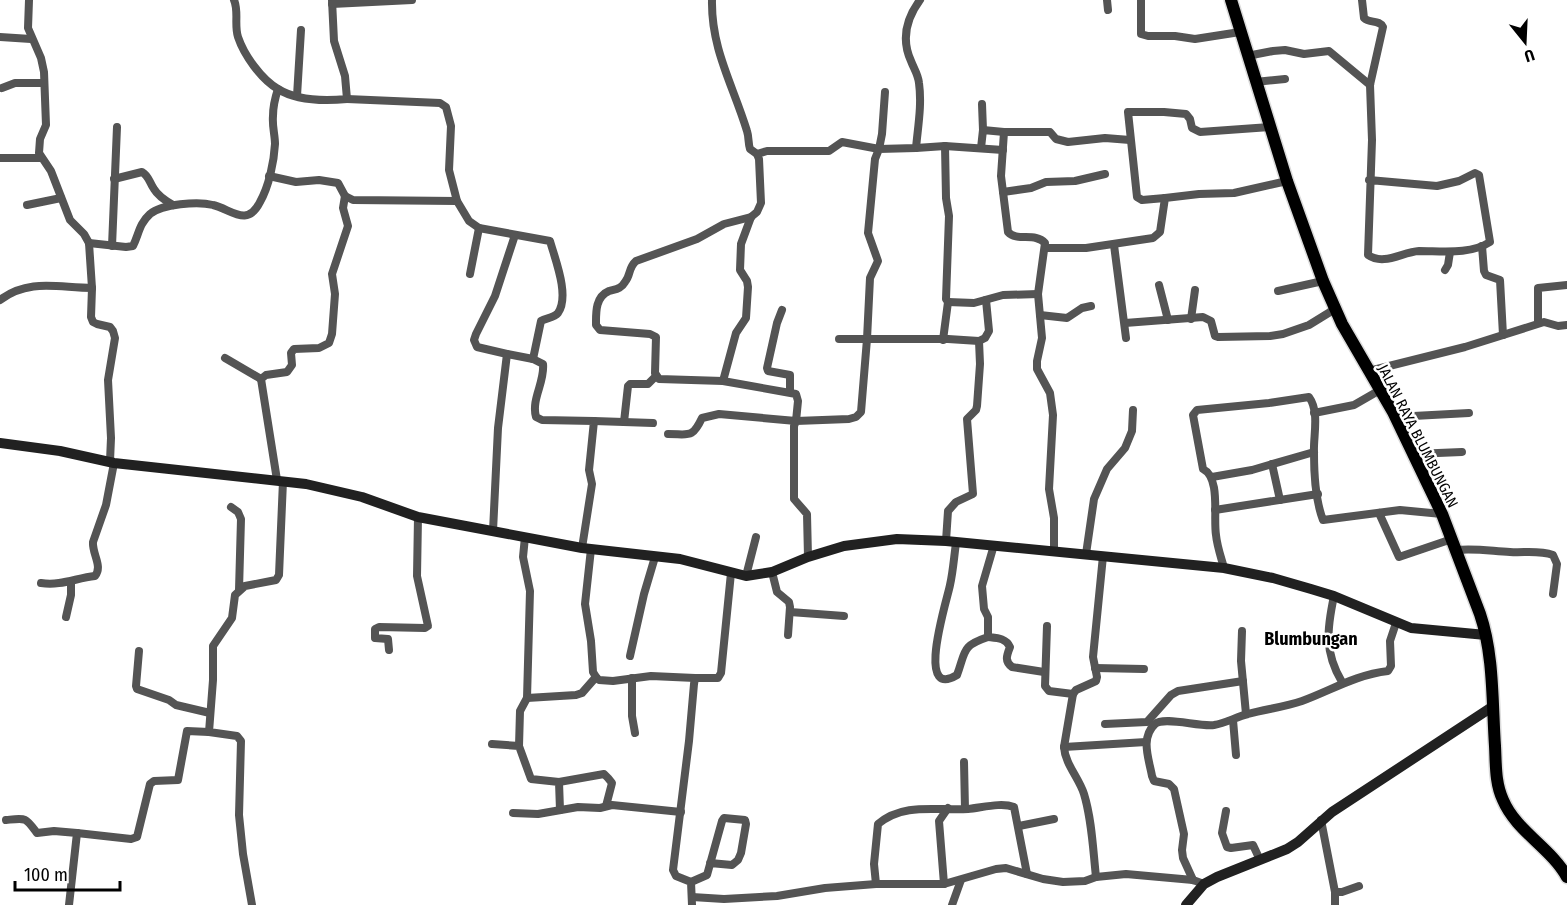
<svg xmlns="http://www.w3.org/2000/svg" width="1567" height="905" font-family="'Fira Sans Condensed',sans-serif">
  <rect width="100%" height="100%" fill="#fff"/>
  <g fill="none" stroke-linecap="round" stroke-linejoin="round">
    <g stroke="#dbdbdb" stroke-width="15">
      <path id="primary" d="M1231 0 1287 181 1323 281 1342 324 1393 412 1442 514 1480 614C1494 655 1492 703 1495 746 1496 764 1495 783 1503 800 1516 831 1551 848 1567 877"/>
    </g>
    <g stroke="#545454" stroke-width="8">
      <polyline points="29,0 28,28 41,58 44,72 46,125 40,139 39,153 51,171 70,220 84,234 89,243 92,288 91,317 93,322 97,324 110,327 113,331 115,338 108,380 111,438 110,461"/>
      <path d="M234 0C239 11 234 25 238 37 244 55 261 79 278 89 297 101 325 101 347 99L345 76 334 41 332 0"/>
      <path d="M712 0C711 49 733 85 747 131 749 137 748 143 750 149L757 154 759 159 761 203 757 212 751 217 741 244 740 270 747 281 748 287 746 318 736 333 723 381"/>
      <polyline points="1107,0 1108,10"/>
      <polyline points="1141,0 1141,34 1148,36 1175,36 1195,39 1240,32"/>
      <path d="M1362 0 1364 18C1370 24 1379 19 1383 27L1370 85 1372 140 1368 255C1384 266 1402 252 1419 251 1442 251 1470 255 1490 242L1479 175 1475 173 1459 181 1437 186 1369 180"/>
      <polyline points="332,4 412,0"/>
      <polyline points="0,37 31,39"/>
      <polyline points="1247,56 1273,51 1285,50 1304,54 1329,51 1370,85"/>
      <polyline points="1255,82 1285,79"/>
      <polyline points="2,88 15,83 44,83"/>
      <polyline points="297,96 301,30"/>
      <polyline points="347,99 440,103 446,107 451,126 449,170 457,201"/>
      <polyline points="982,104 983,130"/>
      <polyline points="916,148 945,146 1003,150"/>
      <polyline points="981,148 983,130 1004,132"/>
      <polyline points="757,154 767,151 829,151 842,142 879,149 882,134 885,92"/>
      <polyline points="0,158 41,158"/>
      <path d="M269 176 296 182 319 180 338 183 345 196 353 200 457 201 469 221 479 228 550 241C555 259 570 296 558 313 554 318 546 318 541 321L533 359"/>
      <path d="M114 179 142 172C149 176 149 182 154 189 158 196 166 201 173 205"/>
      <polyline points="1003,192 1031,188 1046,182 1075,181 1105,174"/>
      <polyline points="1165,198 1142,200 1137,197 1128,112 1164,112 1186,114 1190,119 1192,128 1200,132 1270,127"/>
      <polyline points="27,205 61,198"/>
      <path d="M89 243 126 247 133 246C139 234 139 224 150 214 162 204 198 201 213 205 231 209 247 228 260 202 269 186 274 162 275 144 275 135 272 126 273 116 273 107 275 98 278 89"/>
      <polyline points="1114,245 1126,338"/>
      <polyline points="112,246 117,127"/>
      <polyline points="1482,246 1484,271 1486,275 1500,280 1503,335"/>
      <polyline points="1045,248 1086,248 1153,238 1160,232 1165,198 1199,194 1234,193 1287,181"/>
      <polyline points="1445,270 1448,265 1450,252"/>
      <polyline points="470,274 479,228"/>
      <polyline points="1159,285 1168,320"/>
      <polyline points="1278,291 1323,281"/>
      <path d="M0 300C29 278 59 288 92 288"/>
      <polyline points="948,302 974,303 1003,295 1038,294"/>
      <polyline points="782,310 777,323 767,368 768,371 790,375 790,392"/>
      <polyline points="1040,315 1067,318 1082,308 1091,306"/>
      <polyline points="1191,319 1195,290"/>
      <polyline points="1125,323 1203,317 1211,321 1215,336 1218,337 1270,336 1283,334 1309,325 1335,309"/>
      <polyline points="1538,323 1538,288 1567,285"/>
      <polyline points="839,339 948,339 979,341"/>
      <polyline points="943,340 948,302 946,299 949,216 946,198 945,146"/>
      <path d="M507 354 533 359 543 364C545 382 531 399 536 417L542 420 594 421 589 470 592 484 582 548"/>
      <polyline points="225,358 261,379"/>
      <polyline points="1369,371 1465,347 1544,322 1558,326 1567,325"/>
      <polyline points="1314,413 1354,405 1380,390"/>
      <polyline points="1395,417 1469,413"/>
      <polyline points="594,421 653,423"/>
      <polyline points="624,422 628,386 630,384 648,384 656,376"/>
      <path d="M668 434C689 434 692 439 702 418L719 414 796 421 798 401 796 394 723 381 659 379 655 373 656 337 650 334 600 330 596 325C596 313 595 297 609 291 616 289 621 289 625 282 631 275 628 268 636 261L697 239 724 224 751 217"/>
      <polyline points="1414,454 1462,452"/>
      <polyline points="1272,464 1280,500"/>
      <polyline points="1212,477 1252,470 1314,452"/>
      <polyline points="277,480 261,379 266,375 287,372 292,365 291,353 294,349 319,348 329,343 332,334 335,294 332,274 348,226 343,208 345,196"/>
      <polyline points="231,507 238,512 241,519 239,590"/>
      <polyline points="1215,510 1318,494"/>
      <polyline points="1379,513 1399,557 1452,539"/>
      <polyline points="493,531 498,428 507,354 477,347 474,340 476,334 495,296 515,235"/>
      <polyline points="525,537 523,557 530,591 527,698 576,695 582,693 596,677"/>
      <polyline points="946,541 948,511 956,502 973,494 967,419 976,410 977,406 980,364 979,341 985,338 989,331 986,300"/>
      <path d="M956 543C954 557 953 572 950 585 948 597 914 701 957 675 966 651 961 646 988 637"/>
      <path d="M994 545 982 586 984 609 988 617V637C997 638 1006 638 1010 647 1007 655 1004 661 1012 667L1044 672"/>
      <polyline points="591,549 585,604 591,641 593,672 596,677 599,680 613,681 651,676 695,678"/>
      <path d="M1456 550C1475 548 1491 551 1510 552 1524 553 1539 550 1553 555L1557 564 1553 594"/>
      <path d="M1054 551V518L1049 489 1053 415 1050 393 1037 369V361L1042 338 1038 294 1045 243C1035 232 1017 242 1008 232L1001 176 1004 132H1050L1056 139 1068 142 1105 138 1130 140"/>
      <polyline points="1086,554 1094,499 1107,469 1125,448 1132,431 1133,410"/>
      <path d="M808 557 807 514 794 499V426L796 421 849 419 856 417 861 412 867 339 870 278 878 261 868 233 875 159 879 149 916 148C918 126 922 105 919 83 918 74 914 69 911 61 901 39 906 19 920 0"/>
      <path d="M1224 568C1221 557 1217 546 1216 535 1213 517 1221 478 1203 469L1193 415 1197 410 1269 403 1309 397C1320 412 1313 437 1314 453 1314 472 1316 502 1323 520L1400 510 1442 514"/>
      <polyline points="772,572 777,592 789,602 790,607 788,635"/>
      <polyline points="746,576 756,537"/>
      <path d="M41 583C61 586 76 578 95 576 103 566 92 554 93 542L106 505 114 463"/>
      <path d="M1334 596C1327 629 1324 652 1342 682"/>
      <polyline points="790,612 844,616"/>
      <polyline points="66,617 71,595 71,582"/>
      <polyline points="1047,626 1045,686 1049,691 1073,694"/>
      <polyline points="1242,631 1241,661 1246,714"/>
      <polyline points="389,650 388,639 375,638 375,629 379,627 425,628 428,626 417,576 418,517"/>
      <polyline points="139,651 136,686 137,689 169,700 176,705 210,713"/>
      <polyline points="630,656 644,594 655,557"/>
      <polyline points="1095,668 1144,669"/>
      <polyline points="632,678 632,716 635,733"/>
      <polyline points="1233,720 1236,755"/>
      <polyline points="1105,724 1147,722 1171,695 1178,691 1243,681"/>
      <polyline points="492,744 519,746 531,779 559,782 560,810"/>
      <polyline points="519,746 520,711 527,698"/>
      <polyline points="1064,747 1146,742"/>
      <polyline points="964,762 965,809"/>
      <polyline points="559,782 604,774 608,778 612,783 606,806"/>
      <polyline points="1226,811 1222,833 1227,847 1231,848 1253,845 1260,860"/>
      <polyline points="513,813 538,814 578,807 600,808 612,805 681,812"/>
      <path d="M6 820C27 818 25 817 37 833L54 831 77 833 69 905"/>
      <polyline points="1321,820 1335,892 1335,905"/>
      <polyline points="1019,826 1054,819"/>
      <polyline points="77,833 131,839 137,837 150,784 154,781 178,780 187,731 209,732"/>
      <path d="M1096 877C1093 850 1092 820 1084 794 1079 778 1065 764 1064 747L1073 694 1076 690 1096 681 1097 677 1093 657 1103 556"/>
      <path d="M1193 880 1183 858 1182 850 1184 834 1174 789 1169 784 1154 781 1152 776C1149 759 1140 738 1155 724 1164 716 1199 727 1214 725 1226 723 1236 717 1248 714 1266 709 1285 707 1302 701 1332 690 1355 675 1388 671L1391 666 1390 641 1396 623"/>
      <polyline points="691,882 707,875 722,821 724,818 745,820 746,824 741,853 738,860 732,865 710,863"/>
      <path d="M876 884 874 864 878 824C904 802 937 811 968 809 981 808 1001 802 1014 807L1027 874"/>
      <polyline points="944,884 939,821 948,808"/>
      <polyline points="1335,892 1342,892 1359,886"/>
      <polyline points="692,897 724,899 777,896 825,888 876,884 944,884 996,869 1006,868 1043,879 1063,882 1085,881 1096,877 1126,874 1193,880 1204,884"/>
      <polyline points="252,905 243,854 239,815 241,741 237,736 209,732 213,680 213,646 232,618 235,595 245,586 276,580 279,575 283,481"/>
      <polyline points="692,905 691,882 676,876 673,870 689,741 694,684 695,678 718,678 721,673 731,573"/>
      <polyline points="952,905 961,880"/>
    </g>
    <g stroke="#212121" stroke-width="10">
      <polyline points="0,443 60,451 114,463 306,484 362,497 418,517 582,548 680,559 746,576 772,572 808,557 844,546 897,539 946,541 1224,568 1273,578 1311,589 1334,596 1411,628 1486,635"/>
      <polyline points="1186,905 1204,884 1217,877 1287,849 1298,842 1332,812 1492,707"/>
    </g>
    <use href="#primary" stroke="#000" stroke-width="12"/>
  </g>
  <g text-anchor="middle" stroke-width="5" stroke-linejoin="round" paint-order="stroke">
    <g font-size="15" fill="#000" stroke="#fff">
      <text transform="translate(1418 436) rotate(63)" y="5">JALAN RAYA BLUMBUNGAN</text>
    </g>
    <g font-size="18" font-weight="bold" fill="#000" stroke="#fff">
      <text x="1311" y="645">Blumbungan</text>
    </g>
  </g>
  <g transform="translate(1525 42) rotate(162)" stroke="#ffffff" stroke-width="4.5" paint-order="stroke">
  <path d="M0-4.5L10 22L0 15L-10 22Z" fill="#000000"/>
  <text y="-9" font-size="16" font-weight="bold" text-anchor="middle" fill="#000000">U</text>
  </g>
  <path d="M15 881v9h105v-9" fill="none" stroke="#000000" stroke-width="3"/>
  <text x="24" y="881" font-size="18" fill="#000000" stroke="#ffffff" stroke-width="4.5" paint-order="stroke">100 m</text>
</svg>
